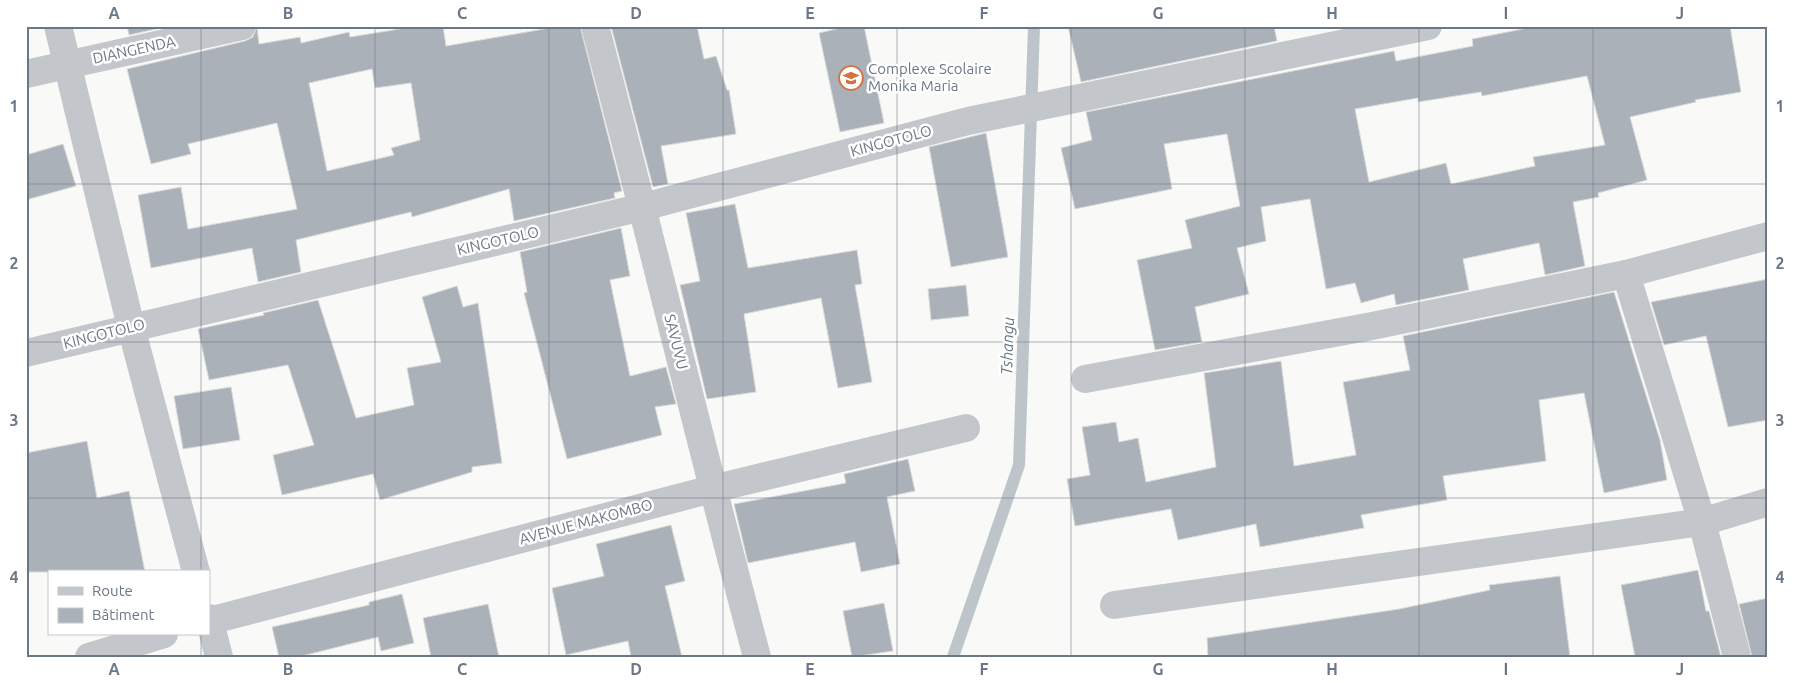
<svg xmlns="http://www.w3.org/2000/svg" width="1794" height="683" font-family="Ubuntu,sans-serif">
  <rect width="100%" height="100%" fill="#f9f9f8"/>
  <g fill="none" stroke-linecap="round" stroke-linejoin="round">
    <polyline stroke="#bdc5cb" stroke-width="12" points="953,657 1019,465 1034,26"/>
  </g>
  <g fill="#abb1b8" stroke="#dbdbda" fill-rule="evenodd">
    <polygon points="127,26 169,26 129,35"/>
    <path d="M418 26H443L446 46 561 26H580L622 191 614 193 615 198 514 221 509 189 412 217 411 212 296 240 301 272 258 282 252 248 151 268 138 195 181 187 188 229 297 209 277 123 188 144 191 154 151 164 127 69 245 41 253 37 257 27 259 44 300 37 301 43 349 32 350 37ZM372 69 375 88 411 83 420 140 391 148 394 155 327 171 309 83Z"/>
    <polygon points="611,26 697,26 704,59 716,56 727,90 729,90 736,134 661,146 668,184 653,187"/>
    <polygon points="849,26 864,26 884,123 840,132 819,33"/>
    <polygon points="1068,26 1274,26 1277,41 1081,82"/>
    <path d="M1538 26H1730L1741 92 1695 100 1696 102 1630 117 1647 180 1598 193 1599 197 1573 202 1585 266 1545 275 1539 243 1463 259 1469 290 1396 305 1394 294 1361 303 1355 283 1326 289 1310 199 1261 207 1266 241 1237 248 1249 294 1195 307 1202 342 1155 350 1137 260 1192 248 1185 220 1240 206 1227 134 1164 144 1172 189 1075 209 1061 148 1092 140 1086 112 1394 51 1396 61 1473 46 1472 39ZM1587 76 1605 145 1533 157 1535 166 1451 184 1446 163 1369 182 1355 109 1418 98V102L1481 92 1482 96Z"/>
    <polygon points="986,133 1008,257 951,267 929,147"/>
    <polygon points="63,144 76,186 26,200 26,155"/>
    <polygon points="735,204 748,268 857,250 862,284 855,285 872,382 838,388 821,298 744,314 756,392 707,399 680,285 700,281 686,213"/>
    <polygon points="621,228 630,276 610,280 630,376 666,367 676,404 655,407 662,435 567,459 524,293 527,292 520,252"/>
    <polygon points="1768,279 1768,420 1728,427 1706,336 1664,345 1651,302"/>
    <polygon points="966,285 969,316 931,320 928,289"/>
    <polygon points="457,286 463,307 478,303 502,463 472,467 472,472 380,500 373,474 282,495 273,455 314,445 288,365 209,380 198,329 264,315 263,313 318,300 356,418 414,405 407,368 441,362 422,297"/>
    <polygon points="1614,292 1660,440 1667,480 1604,493 1584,393 1539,400 1546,461 1443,476 1447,500 1361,515 1364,528 1260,547 1256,524 1178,540 1171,509 1075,526 1067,479 1090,475 1082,427 1116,422 1119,442 1138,438 1146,482 1216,467 1204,373 1281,361 1294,466 1356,455 1343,382 1410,370 1403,336"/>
    <polygon points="231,387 240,440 183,449 174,396"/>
    <polygon points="87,441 97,498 129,491 145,572 26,572 26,453"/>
    <polygon points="908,459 915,491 887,497 900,564 861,572 855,542 748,563 734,504 846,483 844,474"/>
    <polygon points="671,525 685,581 665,586 682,657 631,657 628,641 566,655 552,588 604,576 596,544"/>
    <polygon points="1698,570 1706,611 1709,611 1721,657 1635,657 1621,585"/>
    <polygon points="1560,576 1570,657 1208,657 1207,638 1399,609 1490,590 1489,585"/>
    <polygon points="402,594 414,643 381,651 378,637 298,657 279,657 272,627 369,605 369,602"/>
    <polygon points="1768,598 1768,657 1752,657 1739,604"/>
    <polygon points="884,603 893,651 852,657 843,611"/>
    <polygon points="488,604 499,657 431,657 423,618"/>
  </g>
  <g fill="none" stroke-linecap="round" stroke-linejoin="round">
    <g stroke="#c3c6ca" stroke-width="28">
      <polyline points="58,26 131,327 196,572"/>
      <path d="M595 26C651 236 701 447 757 657"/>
      <polyline points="26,74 242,26"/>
      <polyline points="1626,274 1702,522 1737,657"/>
      <polyline points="26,353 643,207 968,121 1428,26"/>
      <polyline points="1085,379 1367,327 1626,274 1768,236"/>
      <polyline points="1114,605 1702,522 1768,502"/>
      <polyline points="209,618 219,657"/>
      <polyline points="209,621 712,489 966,428"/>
      <polyline points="89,657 164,634"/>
    </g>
  </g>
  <path fill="none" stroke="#6b7786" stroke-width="1" stroke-opacity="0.55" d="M201 26V572M375 26V657M549 26V657M723 26V657M897 26V657M1071 26V657M1245 26V657M1419 26V657M1593 26V657M26 184H1768M26 342H1768M26 498H1768M201 634V657"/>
  <defs>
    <g id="school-ring" transform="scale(1.25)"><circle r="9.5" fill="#fff" stroke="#d5713c" stroke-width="1.5"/><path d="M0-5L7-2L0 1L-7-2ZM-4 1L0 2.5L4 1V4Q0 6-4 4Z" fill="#d5713c"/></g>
  </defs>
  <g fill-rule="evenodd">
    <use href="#school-ring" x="851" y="78"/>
  </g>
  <g text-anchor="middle" stroke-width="5" stroke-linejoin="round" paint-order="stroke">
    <g font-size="15" fill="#6b7786" stroke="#fff">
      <text transform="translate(134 50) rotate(-12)" y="5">DIANGENDA</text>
      <text transform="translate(891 141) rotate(-15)" y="5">KINGOTOLO</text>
      <text transform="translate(498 241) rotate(-13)" y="5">KINGOTOLO</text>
      <text transform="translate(104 334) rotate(-14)" y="5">KINGOTOLO</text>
      <text transform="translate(676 342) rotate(76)" y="5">SAVUVU</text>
      <text transform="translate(586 522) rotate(-15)" y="5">AVENUE MAKOMBO</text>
    </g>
    <g font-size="15" fill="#6b7786" stroke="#fff" text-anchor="start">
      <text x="868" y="74">Complexe Scolaire<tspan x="868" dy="17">Monika Maria</tspan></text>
    </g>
    <g font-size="16" font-style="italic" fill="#677781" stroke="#fff">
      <text transform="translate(1007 346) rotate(-88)" y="6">Tshangu</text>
    </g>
  </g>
  <rect width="1794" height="683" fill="none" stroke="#ffffff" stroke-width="55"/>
  <rect x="48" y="570" width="162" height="65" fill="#ffffff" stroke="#c4c9cf"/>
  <rect x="58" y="587" width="25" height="8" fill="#c3c6ca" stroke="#c4c9cf"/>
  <text x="92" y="596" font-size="15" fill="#6b7786">Route</text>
  <rect x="58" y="608" width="25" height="15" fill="#abb1b8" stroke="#c4c9cf"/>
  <text x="92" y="620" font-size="15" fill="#6b7786">Bâtiment</text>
  <rect x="28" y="28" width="1738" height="628" fill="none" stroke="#6b7786" stroke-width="2"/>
  <g font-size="16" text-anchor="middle" font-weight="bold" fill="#6b7786">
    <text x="114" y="19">A</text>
    <text x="288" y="19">B</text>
    <text x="462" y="19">C</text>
    <text x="636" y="19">D</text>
    <text x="810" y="19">E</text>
    <text x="984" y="19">F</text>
    <text x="1158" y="19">G</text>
    <text x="1332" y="19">H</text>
    <text x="1506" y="19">I</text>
    <text x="1680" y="19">J</text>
    <text x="14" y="112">1</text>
    <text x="1780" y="112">1</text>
    <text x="14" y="269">2</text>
    <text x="1780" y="269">2</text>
    <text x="14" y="426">3</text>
    <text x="1780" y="426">3</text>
    <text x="14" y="583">4</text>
    <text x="1780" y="583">4</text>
    <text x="114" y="675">A</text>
    <text x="288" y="675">B</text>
    <text x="462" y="675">C</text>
    <text x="636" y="675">D</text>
    <text x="810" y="675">E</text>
    <text x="984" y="675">F</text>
    <text x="1158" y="675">G</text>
    <text x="1332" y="675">H</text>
    <text x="1506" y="675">I</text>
    <text x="1680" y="675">J</text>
  </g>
</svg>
